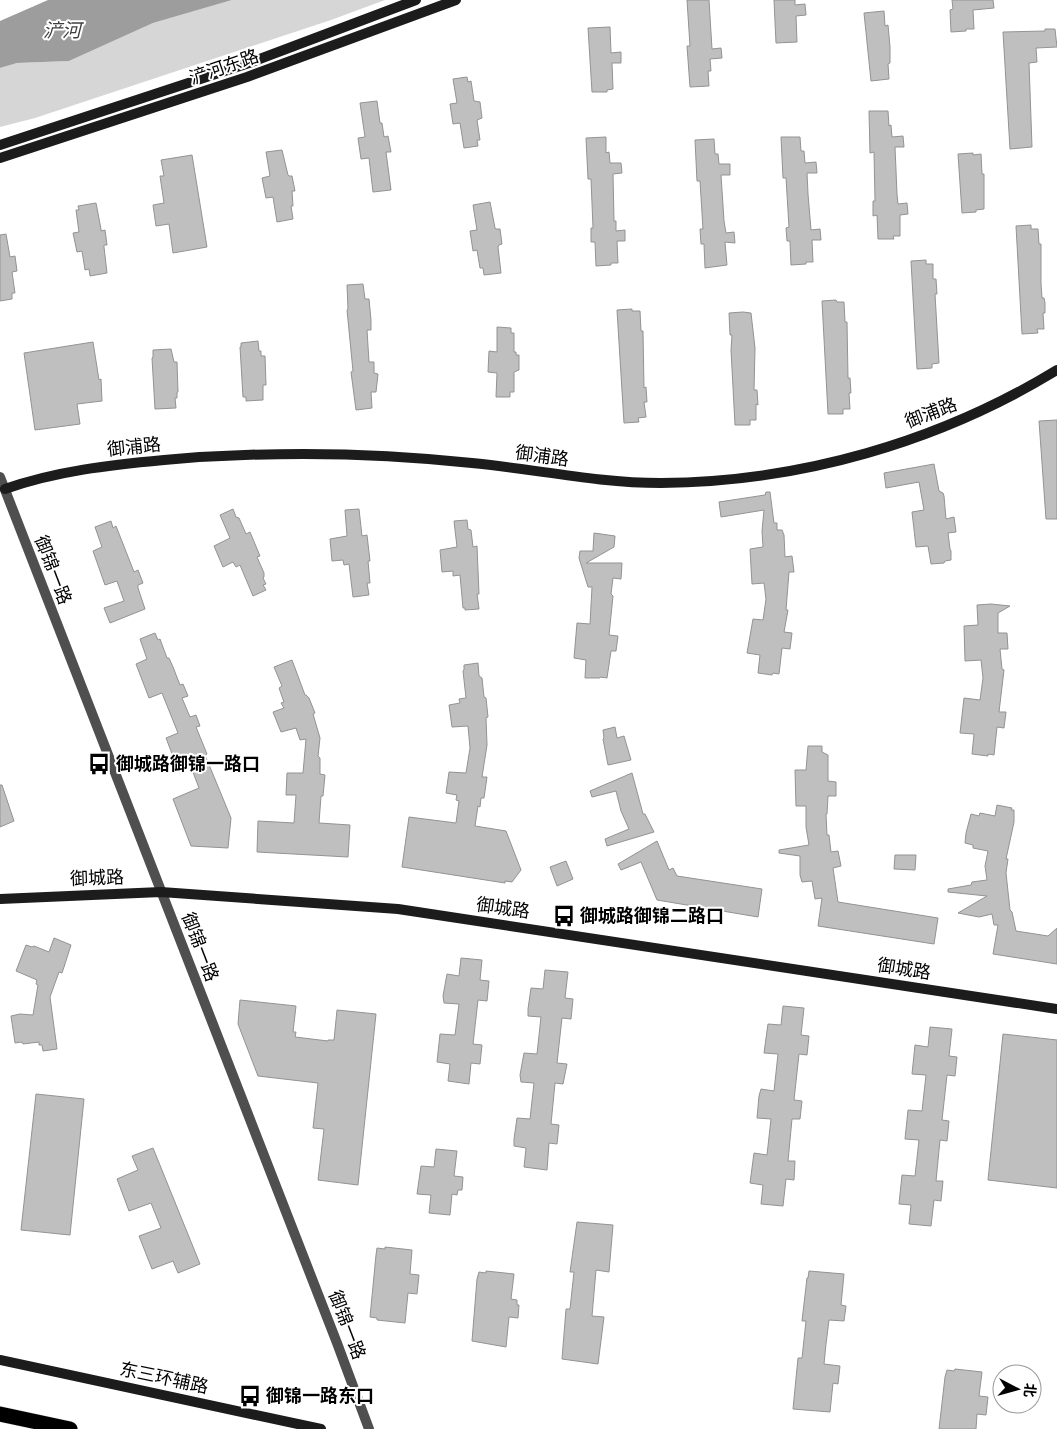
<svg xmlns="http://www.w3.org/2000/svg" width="1057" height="1429" font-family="Manrope,'Noto Sans SC',sans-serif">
  <rect width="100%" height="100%" fill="#fff"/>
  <polygon fill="#d6d6d6" points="232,0 385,0 331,20 35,118 0,127 0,68 17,63 69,61 153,23"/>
  <polygon fill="#9d9d9d" points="48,0 232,0 153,23 69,61 17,63 0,68 0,21"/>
  <g fill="#bfbfbf" stroke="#939393">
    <polygon points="687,0 709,0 712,49 721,48 722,58 710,59 711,71 708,71 709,86 690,87 687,46 690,46"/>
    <polygon points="774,0 795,0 795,5 805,4 806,15 796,16 797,42 776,43"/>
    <polygon points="952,0 993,0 994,8 973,10 974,29 966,29 966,31 951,32 950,10 953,9"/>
    <polygon points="884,11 885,26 888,25 890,47 890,63 888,64 889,79 871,81 864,13"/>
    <polygon points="610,27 611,53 621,52 621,63 612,63 613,89 607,90 607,92 592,92 588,28"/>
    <polygon points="1045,29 1055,29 1057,47 1036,48 1037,62 1029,63 1032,147 1010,149 1003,32 1045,31"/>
    <polygon points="467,77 468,82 471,81 474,101 480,102 482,118 477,120 480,140 477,140 478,146 464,148 460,123 453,124 450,104 457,103 453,79"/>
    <polygon points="377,101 380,123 382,123 384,137 388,136 391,152 386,152 391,190 373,192 369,158 361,159 358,138 365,137 360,103"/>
    <polygon points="869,111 888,111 889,126 891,125 892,137 903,136 904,147 895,147 897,194 898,204 907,203 908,214 900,215 900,236 893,236 894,239 878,239 877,215 873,216 873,201 875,201 874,152 870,153"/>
    <polygon points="606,137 606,153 609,152 610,163 621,163 622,173 613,174 614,221 616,221 616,231 625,230 625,241 617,241 618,263 611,263 611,265 596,266 595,242 591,242 591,228 593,228 591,179 588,179 586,138"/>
    <polygon points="781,137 800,137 801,151 804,151 805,163 816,162 817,173 807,173 808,194 811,230 820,229 821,240 812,240 813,262 806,262 806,264 791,265 790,241 787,241 786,228 789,227 786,178 783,178"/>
    <polygon points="714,139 715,154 718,154 719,164 730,164 730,175 721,175 724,221 726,233 734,232 735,243 725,242 727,265 705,268 704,244 701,244 700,229 703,229 700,181 697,181 695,140"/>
    <polygon points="282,150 288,175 289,176 292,176 295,191 292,191 293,206 291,206 293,219 277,222 273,197 266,198 262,178 270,176 266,152"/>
    <polygon points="973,153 973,155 981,154 982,174 984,174 984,209 976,210 976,212 962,213 958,154"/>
    <polygon points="192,155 207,247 173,253 169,224 156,226 153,205 164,203 160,176 164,176 161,160"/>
    <polygon points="490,202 495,228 496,229 500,229 502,244 499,245 498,247 501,273 484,275 483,268 480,268 477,250 473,251 470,231 477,230 473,205"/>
    <polygon points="96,203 101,229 101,231 105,230 107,245 104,245 104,247 107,273 90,276 89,269 85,270 82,251 77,252 73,233 79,232 76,210 79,210 78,206"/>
    <polygon points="1031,225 1031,229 1038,229 1039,244 1041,244 1041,283 1042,298 1044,298 1045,303 1045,313 1043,313 1044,329 1037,329 1038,333 1022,334 1016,226"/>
    <polygon points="6,234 10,257 15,256 17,271 12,272 15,293 12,293 12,299 0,301 0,235"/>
    <polygon points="926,260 926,264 933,264 933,279 936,279 937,294 935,294 939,363 932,364 932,368 917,369 911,261"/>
    <polygon points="363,284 365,299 369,299 371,320 371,330 367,330 369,362 374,362 374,373 378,374 376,392 371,392 372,408 356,410 351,372 353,371 347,310 348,309 347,285"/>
    <polygon points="836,300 837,302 844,302 845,322 847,322 848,378 850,378 851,393 849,393 850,409 843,409 843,414 828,414 822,301"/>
    <polygon points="632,309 632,311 640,311 641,331 643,331 644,388 646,387 647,402 644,402 646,417 638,418 639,422 624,423 617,310"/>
    <polygon points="743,312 751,313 755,348 754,390 757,390 758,405 756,404 756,420 750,420 750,425 735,425 731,350 732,335 730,335 729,313"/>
    <polygon points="497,327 511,328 511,333 514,333 514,352 516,352 516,355 519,355 519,370 514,372 514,392 510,392 510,397 496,397 497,373 488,372 489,351 497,352"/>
    <polygon points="258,341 259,351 261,351 261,356 265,356 266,385 263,385 263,400 246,401 246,397 243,397 240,347 241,347 241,343"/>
    <polygon points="93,342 99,380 101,379 102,401 77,404 80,424 35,430 24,353"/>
    <polygon points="171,349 174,362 177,362 178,392 177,392 177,398 175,398 176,408 155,409 152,358 153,357 153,350"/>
    <polygon points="1057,420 1057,519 1046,519 1039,421"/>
    <polygon points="934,464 939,491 943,493 944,496 946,519 954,517 956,532 948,533 950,549 951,551 951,560 945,561 944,563 931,564 928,546 916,547 912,512 924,510 919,482 886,488 884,473"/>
    <polygon points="766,492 770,492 774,523 777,523 777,530 782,530 784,535 785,557 792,556 794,572 789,572 786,610 788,610 784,632 792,633 790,649 782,648 779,674 773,673 772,675 758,673 760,655 747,653 753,619 763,620 766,599 764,583 752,584 750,549 763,547 762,531 764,510 721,517 719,502 765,495"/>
    <polygon points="233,509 236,517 239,518 246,534 250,532 260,556 257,557 264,573 264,577 263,578 266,584 263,585 266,590 253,596 240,565 236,567 233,562 223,567 214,546 230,538 220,515"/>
    <polygon points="359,509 362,536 367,535 370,561 368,561 370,583 367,583 369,595 353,597 349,564 344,565 343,560 332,561 330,539 347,536 345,510"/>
    <polygon points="467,520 468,529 471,530 473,547 477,546 479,594 477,594 479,609 465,610 465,608 463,608 460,575 453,576 453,571 442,572 440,550 457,547 454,521"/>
    <polygon points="111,521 113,528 116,526 134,572 138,570 143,583 138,585 138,588 145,609 110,623 104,608 124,601 117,581 105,585 93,551 102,547 95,527"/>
    <polygon points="594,533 615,536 614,547 586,563 622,563 621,579 613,578 611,594 613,596 609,635 618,636 616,651 611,651 607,678 600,677 600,678 585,678 586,660 574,658 577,623 590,624 592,587 588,587 579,558 580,551 593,551"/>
    <polygon points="991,604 1010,606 998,613 998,633 1007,633 1008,649 1000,649 1002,669 1004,670 999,712 1006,712 1004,728 997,727 994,755 988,754 988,756 972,754 974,734 960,733 964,698 980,700 983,678 981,660 965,661 964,626 978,625 977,605"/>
    <polygon points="155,633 158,640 160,639 167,658 169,658 173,667 180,685 183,684 188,696 182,698 190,717 196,715 200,726 196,727 207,754 205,755 231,818 228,848 191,846 173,799 199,788 191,767 179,772 166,738 178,733 162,693 149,698 136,664 147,659 140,639"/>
    <polygon points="292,660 305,695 306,695 309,698 315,713 313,714 320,738 318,756 320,758 320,774 325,775 323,796 321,796 319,823 350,825 348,857 257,852 258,821 294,823 296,795 286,795 287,773 303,773 306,739 300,740 296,728 281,732 273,712 284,708 281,703 284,702 279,688 282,686 274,667"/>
    <polygon points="478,663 479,676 482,678 484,697 486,698 488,717 486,718 487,745 482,777 487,777 484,798 481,798 480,807 478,806 475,826 506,831 521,870 512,882 505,881 505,883 402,867 409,817 456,823 459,801 456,800 457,795 446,793 449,772 466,773 470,748 468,726 452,727 449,705 460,703 459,699 466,698 463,671 464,670 464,665"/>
    <polygon points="615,727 617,738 624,736 631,760 608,765 603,739 604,738 603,730"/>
    <polygon points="808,746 822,746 822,752 828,755 828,781 836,782 836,796 828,796 827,814 826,814 827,835 829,835 831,852 838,851 841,866 833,868 838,902 938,918 934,944 818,926 822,898 815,899 812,881 802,882 800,875 800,856 779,853 779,850 809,845 806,827 806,806 796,806 795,770 806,770"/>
    <polygon points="632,773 643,814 645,814 654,832 607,846 605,839 629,829 621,811 616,791 592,797 590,791"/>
    <polygon points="0,785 2,785 14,821 0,827"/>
    <polygon points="997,805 1012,808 1011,810 1014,810 1014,822 1006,859 1008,859 1006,873 1010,910 1012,912 1016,931 1048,936 1057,928 1057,964 993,954 998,925 994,925 992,914 979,917 958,913 987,896 948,892 948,889 971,885 972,882 987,880 985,866 988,851 973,848 973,845 965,843 966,833 971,814 979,816 980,813 995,816"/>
    <polygon points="657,841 669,870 673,868 677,876 762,889 758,917 657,900 641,862 621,870 618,864"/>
    <polygon points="895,855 916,855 915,870 894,869"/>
    <polygon points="566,861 573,879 557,886 550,867"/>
    <polygon points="54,938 71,945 64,967 62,973 59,972 50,997 57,1049 43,1051 42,1045 39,1045 39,1042 23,1044 22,1042 15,1043 11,1016 20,1014 33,1015 38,985 36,984 37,980 16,971 26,945 32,947 34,946 49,952"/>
    <polygon points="461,958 482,960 480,980 489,981 487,1001 478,1000 473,1044 482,1045 480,1064 471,1063 469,1084 448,1081 450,1064 437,1062 440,1034 455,1035 459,1004 444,1003 443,996 447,974 459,976"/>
    <polygon points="545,970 568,972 565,998 573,999 571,1019 562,1018 557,1063 567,1064 563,1084 555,1083 551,1124 559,1125 557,1144 549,1143 547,1170 524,1167 526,1148 514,1146 514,1139 517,1118 530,1119 534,1083 521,1082 520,1075 524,1053 537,1054 541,1017 528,1016 528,1009 531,988 543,989"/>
    <polygon points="240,1000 296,1006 293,1032 296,1032 295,1037 328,1041 328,1040 334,1040 337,1010 376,1014 358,1185 318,1180 324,1129 313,1128 318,1083 258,1076 238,1024"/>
    <polygon points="783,1006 804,1008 801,1035 809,1036 807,1055 799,1054 794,1100 802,1101 800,1119 792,1119 788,1161 795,1161 794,1180 786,1179 783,1206 761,1204 763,1185 750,1183 754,1153 767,1155 771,1119 757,1118 759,1096 761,1089 774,1091 778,1054 764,1053 767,1031 768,1024 781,1025"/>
    <polygon points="930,1027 952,1029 949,1056 957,1057 955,1076 947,1075 942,1120 949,1121 947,1141 940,1140 936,1181 943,1181 941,1201 934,1200 931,1226 909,1224 911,1205 899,1204 902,1175 915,1176 919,1140 905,1139 908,1110 922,1111 926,1075 912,1074 915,1045 928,1047"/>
    <polygon points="1003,1034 1057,1040 1057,1188 988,1180"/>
    <polygon points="36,1094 84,1099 70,1235 21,1230"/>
    <polygon points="153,1148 200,1264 178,1273 173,1261 152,1269 139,1236 161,1228 151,1203 129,1211 117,1179 138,1170 132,1156"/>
    <polygon points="436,1149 457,1151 454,1176 463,1177 462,1190 458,1190 457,1195 452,1194 450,1215 429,1213 431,1195 417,1194 421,1166 434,1167"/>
    <polygon points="577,1222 613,1225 609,1272 596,1270 592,1316 604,1317 598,1364 562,1359 566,1309 570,1309 574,1272 570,1272"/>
    <polygon points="385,1247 412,1250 410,1274 419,1275 417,1294 408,1293 405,1323 377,1320 377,1318 370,1317 376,1255 377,1248 385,1249"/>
    <polygon points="486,1271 514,1274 511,1299 517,1300 517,1305 519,1305 518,1318 509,1317 506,1347 472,1341 477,1279 479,1272 486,1273"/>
    <polygon points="809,1271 844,1274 841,1305 846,1306 844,1321 829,1320 826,1344 824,1364 840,1366 838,1384 833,1383 830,1412 793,1409 798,1358 802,1358 806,1321 802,1321 807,1278 808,1278"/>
    <polygon points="955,1369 982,1372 979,1396 988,1397 986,1415 977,1414 976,1429 939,1429 945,1377 947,1370 954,1371"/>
  </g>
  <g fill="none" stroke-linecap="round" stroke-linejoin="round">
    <g stroke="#dbdbdb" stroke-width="16">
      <polyline id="highway" points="0,1414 70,1429"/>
    </g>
    <polyline stroke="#4f4f4f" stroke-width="10" points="0,477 337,1343 369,1429"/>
    <g stroke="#1c1c1c" stroke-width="10">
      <polyline points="0,145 249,63 416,0"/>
      <polyline points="0,158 247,77 456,0"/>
      <path d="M5 489C56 471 110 465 164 460 267 451 370 452 472 463 535 469 597 483 661 483 800 482 939 442 1057 370"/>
      <polyline points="0,899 161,892 398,909 1057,1009"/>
      <polyline points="0,1360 321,1429"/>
    </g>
    <use href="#highway" stroke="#000" stroke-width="15"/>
  </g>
  <defs>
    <g id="bus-bare" transform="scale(1.725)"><path d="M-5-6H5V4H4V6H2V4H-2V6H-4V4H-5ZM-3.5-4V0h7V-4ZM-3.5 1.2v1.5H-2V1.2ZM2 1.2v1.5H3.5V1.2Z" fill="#000" stroke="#fff" stroke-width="2.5" paint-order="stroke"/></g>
  </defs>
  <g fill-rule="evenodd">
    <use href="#bus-bare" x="99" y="764"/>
    <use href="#bus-bare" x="564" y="916"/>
    <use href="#bus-bare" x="250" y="1396"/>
  </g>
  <g text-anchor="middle" stroke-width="4" stroke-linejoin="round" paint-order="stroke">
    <g font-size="18" fill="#000" stroke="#fff">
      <text transform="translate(224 67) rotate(-19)" y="6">浐河东路</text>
      <text transform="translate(931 413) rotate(-21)" y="6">御浦路</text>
      <text transform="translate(134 447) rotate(-6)" y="6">御浦路</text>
      <text transform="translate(542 456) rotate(8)" y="6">御浦路</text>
      <text transform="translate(53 570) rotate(69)" y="6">御锦一路</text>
      <text transform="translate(97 878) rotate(-2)" y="6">御城路</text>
      <text transform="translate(503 908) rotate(8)" y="6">御城路</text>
      <text transform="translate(200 947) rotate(69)" y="6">御锦一路</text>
      <text transform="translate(904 969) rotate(9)" y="6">御城路</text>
      <text transform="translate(347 1325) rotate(69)" y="6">御锦一路</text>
      <text transform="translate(164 1378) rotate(12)" y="6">东三环辅路</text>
    </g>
    <g font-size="18" font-weight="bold" fill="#000" stroke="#fff" text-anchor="start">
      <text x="116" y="770">御城路御锦一路口</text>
      <text x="580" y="922">御城路御锦二路口</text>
      <text x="266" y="1402">御锦一路东口</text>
    </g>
    <g font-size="19" font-style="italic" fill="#3e3e3e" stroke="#fff">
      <text x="62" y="37">浐河</text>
    </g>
  </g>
  <g transform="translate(1017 1389) rotate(96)"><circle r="24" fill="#ffffff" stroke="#999999"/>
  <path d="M0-4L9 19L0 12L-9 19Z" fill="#000000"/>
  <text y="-8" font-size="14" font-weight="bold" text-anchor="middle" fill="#000000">北</text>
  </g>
</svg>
